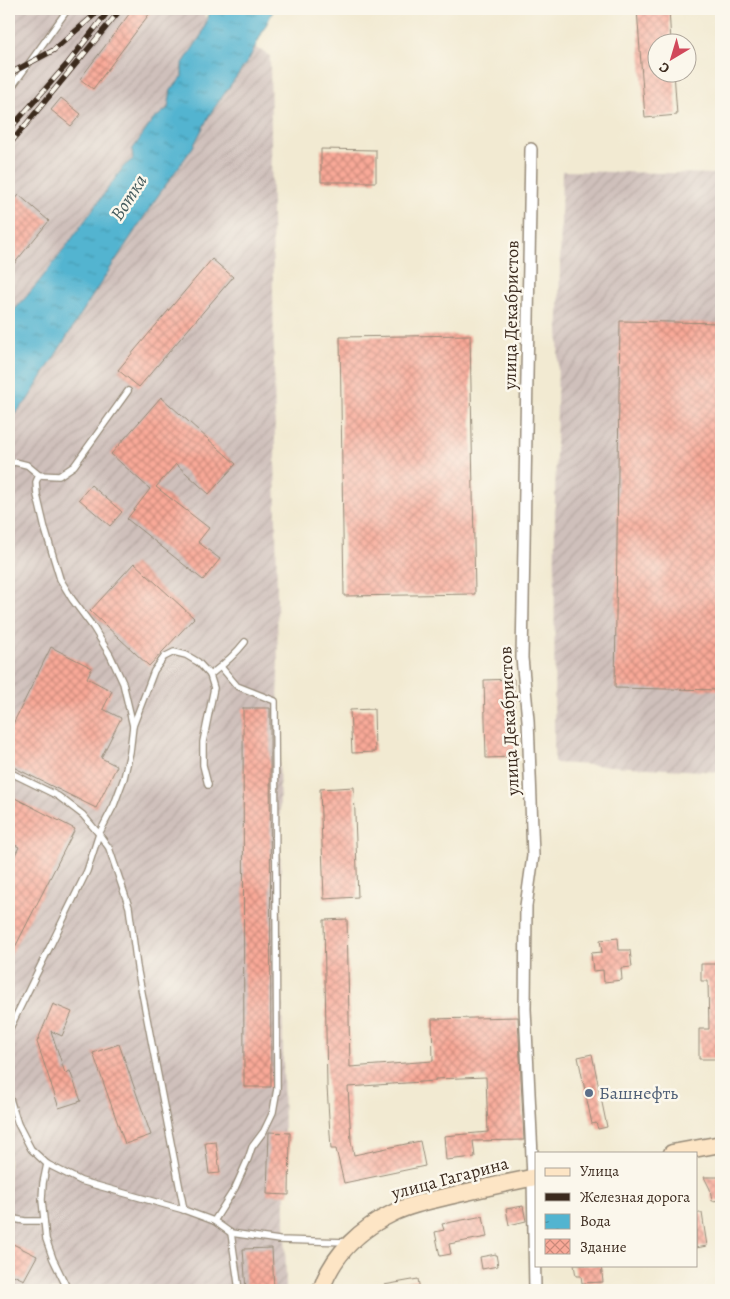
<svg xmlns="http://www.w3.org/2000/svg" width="730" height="1299" font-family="Alegreya,serif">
  <defs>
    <pattern id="industrial-furrows" width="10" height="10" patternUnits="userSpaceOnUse" patternTransform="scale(1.25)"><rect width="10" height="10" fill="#cfc0bb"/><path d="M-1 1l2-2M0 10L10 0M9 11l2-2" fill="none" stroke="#b3a5a0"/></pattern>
    <pattern id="water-ripples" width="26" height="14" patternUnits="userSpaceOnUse" patternTransform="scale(1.25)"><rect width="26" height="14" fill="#52b4d0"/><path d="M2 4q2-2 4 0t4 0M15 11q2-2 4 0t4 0" fill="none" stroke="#4593a8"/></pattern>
    <pattern id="building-cross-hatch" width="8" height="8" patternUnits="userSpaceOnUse" patternTransform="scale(1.25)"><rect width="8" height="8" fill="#f9a998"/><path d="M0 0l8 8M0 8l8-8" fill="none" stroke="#cb8a7b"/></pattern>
  </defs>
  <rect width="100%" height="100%" fill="#fbf7ec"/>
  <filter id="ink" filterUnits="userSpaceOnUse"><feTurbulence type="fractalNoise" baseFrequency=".02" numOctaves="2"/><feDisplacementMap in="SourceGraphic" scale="10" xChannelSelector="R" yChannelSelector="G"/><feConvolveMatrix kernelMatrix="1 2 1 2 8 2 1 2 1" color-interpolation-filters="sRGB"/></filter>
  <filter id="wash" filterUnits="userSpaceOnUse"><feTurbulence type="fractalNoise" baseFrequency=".0096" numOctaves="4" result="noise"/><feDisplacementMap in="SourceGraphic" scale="20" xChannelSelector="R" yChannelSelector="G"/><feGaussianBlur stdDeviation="1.12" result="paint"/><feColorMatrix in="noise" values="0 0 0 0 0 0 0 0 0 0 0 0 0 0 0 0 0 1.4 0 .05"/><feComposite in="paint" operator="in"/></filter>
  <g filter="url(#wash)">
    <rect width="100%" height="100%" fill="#f2ead2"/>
    <g fill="url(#industrial-furrows)">
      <polygon points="9,9 203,9 205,17 270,56 286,1290 9,1290"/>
      <polygon points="562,171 721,174 721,772 554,763 555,498"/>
    </g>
    <path fill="url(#water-ripples)" stroke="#466f77" d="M211 9H274L249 59 210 114 193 147 155 200 91 298 27 401 9 420V347L12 341 9 336V316C52 270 87 217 124 166L133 159 132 150 153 120 168 108 171 90 182 77V65L202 34Z"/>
    <g id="blocks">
      <g fill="url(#building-cross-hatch)">
        <polygon points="133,9 153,9 93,89 80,79"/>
        <polygon points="637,9 669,9 671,42 658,42 658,72 674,72 677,115 645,118"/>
        <polygon points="61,98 81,114 71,126 51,110"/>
        <polygon points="321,149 376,150 376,182 321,182"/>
        <polygon points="19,195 49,221 9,270 9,207"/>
        <polygon points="212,259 233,277 139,387 118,370"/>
        <polygon points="620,321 721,323 721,690 615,688"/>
        <polygon points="470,335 475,594 344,596 340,337"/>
        <polygon points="161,397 236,464 209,494 176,464 156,487 209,528 198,542 220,559 203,580 127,519 150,489 111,454"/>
        <polygon points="91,485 122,512 110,526 79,499"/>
        <polygon points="134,563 194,618 149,666 90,611"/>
        <polygon points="51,647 92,668 87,678 112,691 103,709 121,718 101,758 117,766 96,808 9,765 9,732"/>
        <polygon points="514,679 515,757 486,758 484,680"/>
        <polygon points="243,708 270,708 271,1087 244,1087"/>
        <polygon points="374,709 375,752 352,753 350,710"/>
        <polygon points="354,787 358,897 324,899 320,789"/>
        <polygon points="9,795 75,829 9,959 9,867 19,847 9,842"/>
        <polygon points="347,919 350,1067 433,1061 432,1019 518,1017 524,1140 473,1141 475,1157 446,1160 444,1136 488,1132 486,1077 435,1079 435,1081 348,1087 351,1141 354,1155 420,1141 425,1166 344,1183 336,1149 331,1149 327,1087 324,920"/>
        <polygon points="618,938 619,950 630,950 632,967 621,968 622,980 604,982 603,970 593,971 591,953 602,952 600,940"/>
        <polygon points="701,964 720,964 721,1059 699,1059 699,1029 709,1029 708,981 701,981"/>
        <polygon points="53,1004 72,1012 62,1036 51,1031 65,1073 70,1071 81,1101 59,1108 37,1042"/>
        <polygon points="119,1044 151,1135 125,1144 93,1053"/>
        <polygon points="592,1054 607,1127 598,1129 596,1123 592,1124 578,1057"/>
        <polygon points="269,1132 290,1133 289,1195 267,1194"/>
        <polygon points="216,1142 220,1173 209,1174 205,1143"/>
        <polygon points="704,1177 721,1177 721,1200 712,1201 710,1189"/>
        <polygon points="523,1206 526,1221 509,1225 506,1209"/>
        <polygon points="696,1213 702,1213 707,1246 696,1248"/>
        <polygon points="483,1216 487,1237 449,1244 451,1254 440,1256 435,1232 444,1230 442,1224"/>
        <polygon points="9,1242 37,1256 24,1280 9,1273"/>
        <polygon points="272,1248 274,1290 246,1290 243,1249"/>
        <polygon points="496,1254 498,1266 482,1269 480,1257"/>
        <polygon points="574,1265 601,1265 603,1282 582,1283 581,1276 576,1276"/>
        <polygon points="418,1279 420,1290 385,1290 384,1285"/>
      </g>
    </g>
  </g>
  <g filter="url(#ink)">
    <use href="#blocks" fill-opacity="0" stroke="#968a78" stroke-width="1"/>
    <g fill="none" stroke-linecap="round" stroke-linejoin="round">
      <g stroke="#968a78" stroke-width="8">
        <g id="service">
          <polyline points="9,91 68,9"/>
          <polyline points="9,464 15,462 27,465 39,475 59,476 74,466 128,391"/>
          <path d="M210 675C223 665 235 655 245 642"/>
          <polyline points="133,726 154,671 164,657 174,652 186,655 198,662 210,675 214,688 203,742 203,765 208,785"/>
          <polyline points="9,772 58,796 83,815 99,834 109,848 129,907 137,967 184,1210"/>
          <polyline points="9,1030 87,871 99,834 114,805 124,778 130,752 133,726 123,683 110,655 93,627 72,599 60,579 45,529 37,495 36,482 39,475"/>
          <polyline points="9,1096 18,1124 31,1149 47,1164 81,1181 184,1210 214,1221 231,1233 279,1240 347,1242"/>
          <polyline points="47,1164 43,1183 42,1200 46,1239 53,1259 68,1290"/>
          <polyline points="9,1218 25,1221 44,1221"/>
          <polyline points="214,1221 235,1188 248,1159 252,1147 264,1131 273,1112 277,1089 275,701 237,686 221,667"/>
          <polyline points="231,1233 239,1290"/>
        </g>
      </g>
      <g stroke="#968a78" stroke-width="14">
        <polyline id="minor" points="531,149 522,658 528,720 533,856 526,906 525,1009 533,1177 535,1290"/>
      </g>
      <g stroke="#968a78" stroke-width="19">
        <g id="secondary">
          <polyline points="672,1153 721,1144"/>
          <path d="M321 1290C333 1254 361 1228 395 1212 414 1203 437 1199 458 1194 484 1188 510 1182 536 1177"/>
        </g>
      </g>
      <use href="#service" stroke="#fff" stroke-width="5.5"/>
      <use href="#minor" stroke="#fff" stroke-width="11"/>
      <use href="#secondary" stroke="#fde5c5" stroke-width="16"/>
      <g stroke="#3b2a1e" stroke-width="5.5">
        <g id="rail">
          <polyline points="9,74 54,50 101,9"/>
          <polyline points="9,130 68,63 110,9"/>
          <polyline points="9,145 121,9"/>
        </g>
      </g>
      <use href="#rail" stroke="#fbf7ec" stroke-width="4" stroke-dasharray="11" stroke-linecap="butt"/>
    </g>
  </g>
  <circle fill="#5c6f8a" stroke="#fbf7ec" stroke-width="2" cx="589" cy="1093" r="5"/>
  <g text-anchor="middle" stroke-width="5" stroke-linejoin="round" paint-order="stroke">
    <g font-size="18" fill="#3b2a1e" stroke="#fbf7ec">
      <text transform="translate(511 315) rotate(-89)" y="6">улица Декабристов</text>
      <text transform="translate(509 721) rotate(-93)" y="6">улица Декабристов</text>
      <text transform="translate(450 1178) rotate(-15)" y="6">улица Гагарина</text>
    </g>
    <g font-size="18" fill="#4e5e75" stroke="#fbf7ec" text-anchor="start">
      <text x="599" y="1099">Башнефть</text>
    </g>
    <g font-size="19" font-style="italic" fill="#435a5c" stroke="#fbf7ec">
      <text transform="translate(128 197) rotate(-57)" y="7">Вотка</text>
    </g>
  </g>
  <rect width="730" height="1299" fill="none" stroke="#fbf7ec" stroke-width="30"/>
  <rect x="535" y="1152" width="162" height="115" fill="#fbf7ec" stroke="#aea59a"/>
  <rect x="545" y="1168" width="25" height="8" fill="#fde5c5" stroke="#aea59a"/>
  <text x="580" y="1176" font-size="15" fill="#3b2a1e">Улица</text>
  <rect x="545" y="1193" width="25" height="8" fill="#3b2a1e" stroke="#aea59a"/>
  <text x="580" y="1202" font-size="15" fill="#3b2a1e">Железная дорога</text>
  <rect x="545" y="1214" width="25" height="15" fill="url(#water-ripples)" stroke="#aea59a"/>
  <text x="580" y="1226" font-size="15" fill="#3b2a1e">Вода</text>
  <rect x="545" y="1239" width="25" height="15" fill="url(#building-cross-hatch)" stroke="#aea59a"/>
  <text x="580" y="1252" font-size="15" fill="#3b2a1e">Здание</text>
  <g transform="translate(672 58) rotate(218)"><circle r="24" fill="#fbf7ec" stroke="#aea59a"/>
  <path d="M0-4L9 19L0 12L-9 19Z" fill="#d1495b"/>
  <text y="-8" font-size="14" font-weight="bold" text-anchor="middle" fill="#3b2a1e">С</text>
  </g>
</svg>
